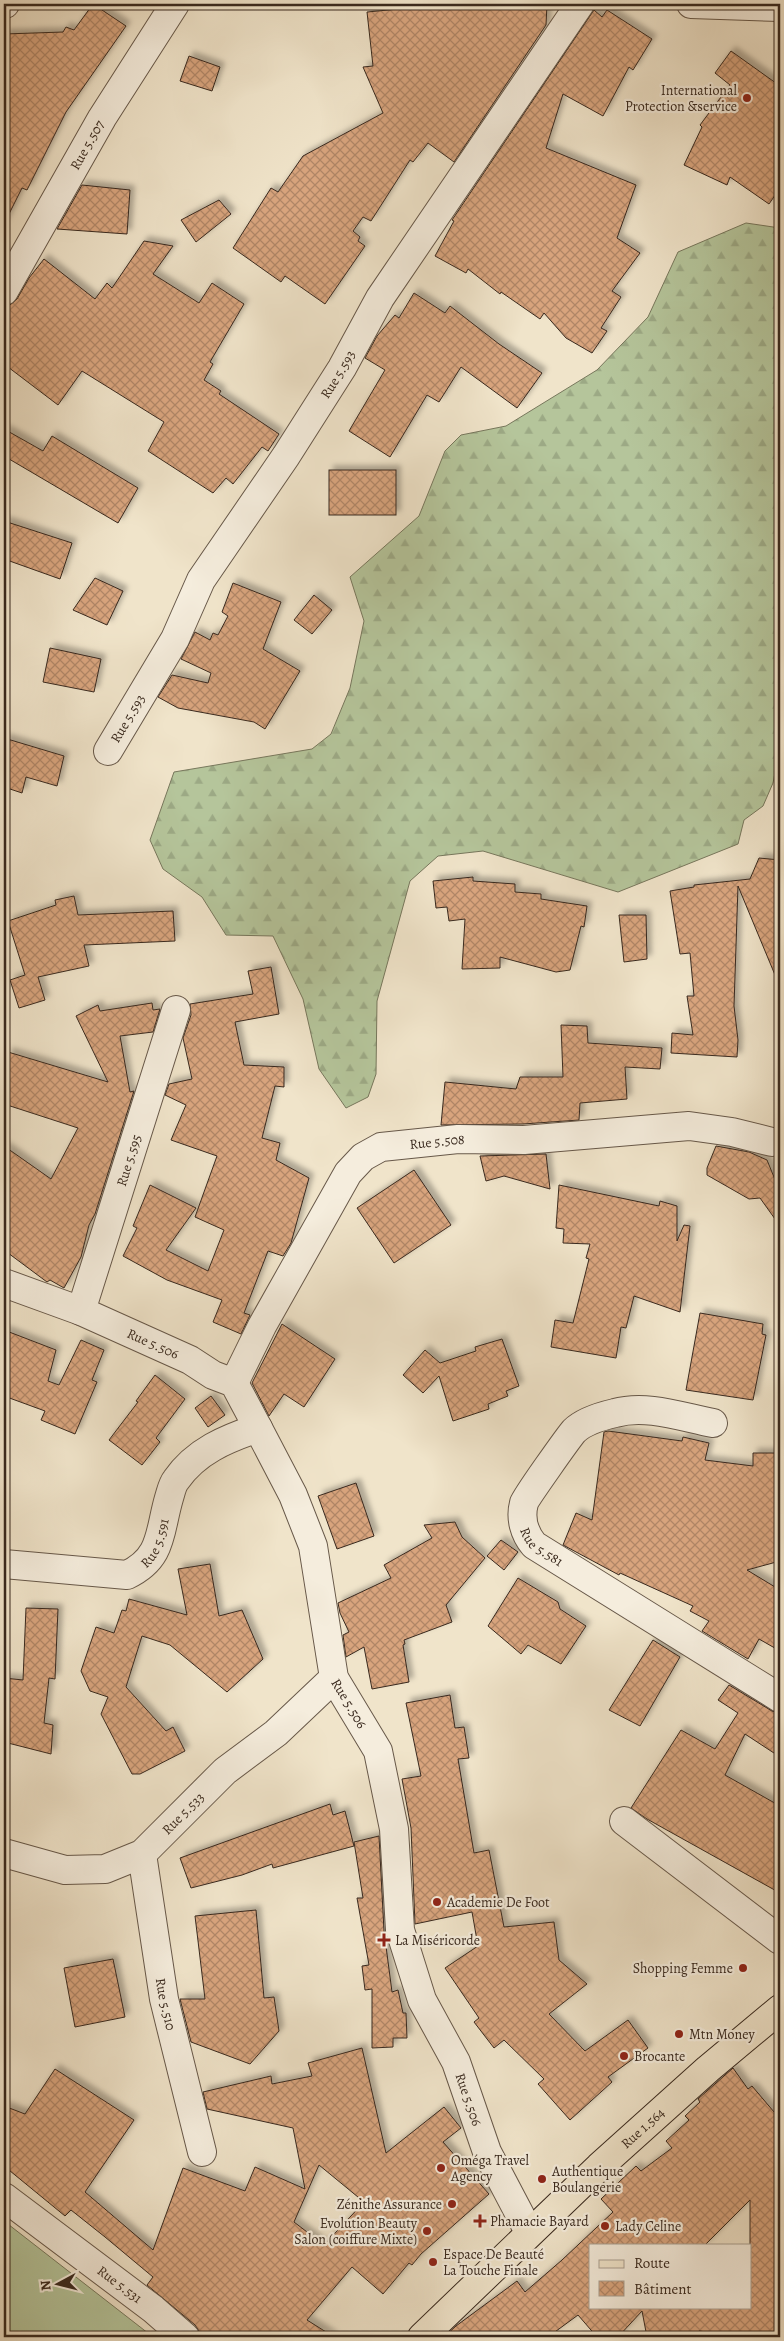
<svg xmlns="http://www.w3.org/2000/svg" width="784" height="2341" font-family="Alegreya,serif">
  <defs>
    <pattern id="forest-firs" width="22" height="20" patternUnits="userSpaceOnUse" patternTransform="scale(1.25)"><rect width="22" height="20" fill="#b5c59b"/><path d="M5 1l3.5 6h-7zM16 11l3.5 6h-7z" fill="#9ca985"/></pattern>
    <pattern id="building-cross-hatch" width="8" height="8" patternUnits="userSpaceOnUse" patternTransform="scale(1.25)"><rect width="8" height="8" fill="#d8a47d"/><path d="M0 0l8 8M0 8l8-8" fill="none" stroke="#b08666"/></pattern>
    <filter id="shadow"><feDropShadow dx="4.5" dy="-4.5" stdDeviation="2.5" flood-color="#0004"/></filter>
  </defs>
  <rect width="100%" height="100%" fill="#f0e4ca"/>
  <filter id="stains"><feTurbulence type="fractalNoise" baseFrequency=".004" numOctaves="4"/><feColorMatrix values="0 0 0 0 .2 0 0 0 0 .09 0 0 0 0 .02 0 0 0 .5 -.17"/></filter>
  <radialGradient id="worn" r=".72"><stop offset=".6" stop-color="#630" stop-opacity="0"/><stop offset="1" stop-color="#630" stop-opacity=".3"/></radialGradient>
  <polygon fill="#b5c59b" stroke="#77775c" points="4,2221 153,2337 4,2337"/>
  <polygon fill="url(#forest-firs)" stroke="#77775c" points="746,223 780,228 780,747 773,783 763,806 744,820 738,844 618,892 483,851 438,856 410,881 377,1001 376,1074 368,1097 346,1108 319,1069 303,999 273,936 226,935 202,897 163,869 150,840 174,772 312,749 331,734 350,688 364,621 350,577 419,516 445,451 461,435 506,426 597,370 648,317 678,252"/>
  <g fill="url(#building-cross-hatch)" stroke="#39291e" fill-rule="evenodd" filter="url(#shadow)">
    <polygon points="93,4 126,26 66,112 27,190 22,188 4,224 4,34 63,32 66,27 74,30"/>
    <polygon points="451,4 547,4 546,25 454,162 428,143 413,162 410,160 371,221 363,217 353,231 360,237 358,241 365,246 325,304 285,276 281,282 233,248 271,188 278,192 303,156 383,113 363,67 373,66 367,12"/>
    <polygon points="594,10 602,17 607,10 652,39 633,70 629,67 603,116 563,94 546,148 636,185 617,238 640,253 612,291 621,297 601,328 607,331 592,353 566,338 544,313 540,319 501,292 500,294 468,269 466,273 435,256 454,221 452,220"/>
    <polygon points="731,51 780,86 780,188 769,204 730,177 727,185 684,165 702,127 700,125 730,85 715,73"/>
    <polygon points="189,56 220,67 212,91 180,81"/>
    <polygon points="82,185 130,190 127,234 57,229"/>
    <polygon points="219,200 231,214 196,242 181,220"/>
    <polygon points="144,241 173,246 153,274 199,303 212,283 244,304 210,362 213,364 204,380 221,391 219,394 279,434 268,451 262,447 233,484 226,478 213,493 148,451 164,422 82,371 58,405 4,364 4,310 17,299 29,278 44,259 95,299 107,283 112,288"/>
    <polygon points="414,293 445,313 450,306 499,344 542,373 517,408 461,367 439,402 427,395 390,457 349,431 385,370 365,358 377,336 395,315 399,318"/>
    <polygon points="4,429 43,451 52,436 138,488 118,523 4,456"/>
    <rect x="329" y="470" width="67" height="45"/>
    <polygon points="4,521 72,543 60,579 4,559"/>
    <polygon points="95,578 123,591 107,625 73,610"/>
    <polygon points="233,583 281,602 263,649 300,671 265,729 254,722 178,708 158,697 172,675 208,683 211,673 181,659 195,632 210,640 213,633 218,635 228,616 222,612"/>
    <polygon points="314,595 332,610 312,634 294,620"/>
    <polygon points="50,648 101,659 94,692 43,682"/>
    <polygon points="4,738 64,756 57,786 26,777 22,793 4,787"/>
    <polygon points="759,858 780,860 780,987 738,886 734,1006 738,1040 737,1057 671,1053 672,1033 693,1035 687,996 694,996 690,953 680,954 670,891 694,887 694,885 750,879"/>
    <polygon points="473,877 473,881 515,884 515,892 541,894 541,899 587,906 584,927 581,926 570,970 556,972 500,957 500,968 462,969 465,919 449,921 447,907 436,908 433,881"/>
    <polygon points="74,896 78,915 173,911 175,941 84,945 89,966 38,977 45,1000 19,1008 10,980 25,975 8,921 56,905 55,900"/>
    <polygon points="619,915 646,915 647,959 624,962"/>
    <polygon points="271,967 279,1014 235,1022 244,1065 284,1067 284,1087 275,1086 262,1138 280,1143 276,1160 309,1178 291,1243 283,1256 268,1251 244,1313 250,1315 241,1334 213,1322 222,1300 167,1280 123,1256 137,1228 133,1226 150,1185 196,1208 166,1250 208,1271 224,1230 195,1217 217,1156 171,1140 186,1105 165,1095 169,1084 192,1079 183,1038 191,1015 190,1004 253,994 248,971"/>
    <polygon points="152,1003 153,1010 160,1009 153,1032 120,1036 130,1092 134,1091 95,1214 89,1225 81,1257 64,1288 50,1280 47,1282 4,1250 4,1146 51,1179 78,1128 4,1104 8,1052 108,1082 76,1016 98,1005 100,1011"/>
    <polygon points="561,1025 587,1026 588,1043 662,1048 660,1069 625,1067 627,1099 580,1103 579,1120 523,1124 441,1125 445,1082 516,1089 520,1077 563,1077"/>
    <polygon points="716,1146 749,1152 767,1160 776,1182 780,1187 780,1226 760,1198 749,1199 707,1175 707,1168"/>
    <polygon points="546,1154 550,1189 504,1176 486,1181 480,1156"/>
    <polygon points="414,1170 451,1225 394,1263 357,1208"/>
    <polygon points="559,1185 659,1206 660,1201 677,1206 677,1241 684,1225 690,1226 680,1312 634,1296 626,1328 621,1327 616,1358 551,1347 555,1320 573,1323 589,1259 586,1258 590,1244 563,1243 564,1229 556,1228"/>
    <polygon points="700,1313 763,1324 762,1334 766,1335 753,1400 686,1390"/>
    <polygon points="282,1324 335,1359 304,1407 284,1394 269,1416 252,1383"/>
    <polygon points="4,1330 56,1350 48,1381 59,1385 81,1340 104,1350 92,1380 97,1382 75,1434 41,1420 45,1411 4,1396"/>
    <polygon points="502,1339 519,1386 506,1391 508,1396 488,1404 489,1409 453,1421 439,1376 423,1393 403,1375 425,1350 440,1363 476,1351 475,1347"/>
    <polygon points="155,1375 185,1399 156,1438 160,1442 142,1465 109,1440 138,1402 136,1401"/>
    <polygon points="211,1396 225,1415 208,1427 195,1408"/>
    <polygon points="608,1431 682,1441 683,1437 709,1443 705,1460 753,1466 753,1453 780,1453 780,1561 747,1570 780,1590 780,1651 759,1639 748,1659 702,1631 709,1621 690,1611 693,1606 620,1573 619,1575 563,1545 576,1513 592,1520 604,1432"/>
    <polygon points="356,1483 374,1536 337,1549 318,1496"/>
    <polygon points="455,1522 462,1537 485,1558 446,1605 452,1622 404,1640 405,1644 403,1645 409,1682 372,1689 364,1647 346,1657 343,1635 349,1632 340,1613 338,1603 391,1578 384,1565 432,1538 424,1525"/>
    <polygon points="501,1540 518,1552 504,1570 487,1556"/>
    <polygon points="210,1564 219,1616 242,1610 263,1659 227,1692 170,1645 142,1636 126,1687 166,1731 173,1727 185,1751 140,1774 132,1774 101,1714 108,1697 90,1691 81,1671 96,1627 114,1633 122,1610 126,1611 129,1599 187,1615 178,1569"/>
    <polygon points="518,1578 558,1602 560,1609 586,1626 561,1664 528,1645 521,1654 488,1626"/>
    <polygon points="26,1608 58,1609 55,1679 49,1678 44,1723 53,1725 51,1754 4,1742 4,1678 23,1680"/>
    <polygon points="653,1640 680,1657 640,1726 609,1710"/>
    <polygon points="729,1685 772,1711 780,1714 780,1757 745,1734 725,1775 780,1806 780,1893 647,1819 631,1808 681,1730 715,1749 738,1713 718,1700"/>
    <polygon points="450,1695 455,1728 464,1727 469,1758 458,1759 474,1853 489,1850 504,1927 554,1922 559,1960 587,1984 549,2014 585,2051 628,2020 648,2048 608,2077 612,2082 570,2120 538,2084 544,2079 504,2040 494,2048 474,2022 479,2018 445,1968 478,1946 472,1912 415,1924 411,1828 402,1779 421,1776 406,1703"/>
    <polygon points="330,1804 333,1815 345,1811 354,1846 273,1868 272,1864 242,1875 191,1888 180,1858"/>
    <polygon points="379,1836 384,1931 392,1992 398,1990 403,2013 406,2013 407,2038 393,2038 393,2047 372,2048 372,1989 365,1990 362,1966 369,1965 357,1898 363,1898 354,1842"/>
    <polygon points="256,1910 264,1998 274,1997 279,2031 250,2064 191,2042 180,1999 205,1999 195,1916"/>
    <polygon points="113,1959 125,2017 75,2027 64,1968"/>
    <path d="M362 2048 386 2153 444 2107 461 2128 443 2142 489 2194 421 2254 412 2265 409 2263 383 2294 352 2267 307 2320 334 2337H203L195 2325 147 2285 153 2277 105 2237 71 2210 65 2216 4 2166V2106L25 2114 55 2069 134 2120 85 2192 153 2250 183 2168 245 2191 255 2167 305 2189 293 2128 207 2109 203 2092 271 2076 272 2084 312 2076 308 2063ZM319 2165 364 2202 324 2245 294 2222Z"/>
    <path d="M733 2068 748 2089 752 2086 780 2119V2337H747L699 2331 700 2337H647L642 2311 618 2337H597L578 2315 548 2337H444L456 2326 517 2281 525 2292 562 2260 613 2212 601 2199 636 2166 641 2171 672 2148 666 2141 689 2120 685 2116 700 2102 698 2099ZM750 2200V2307H590V2245H705Z"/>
  </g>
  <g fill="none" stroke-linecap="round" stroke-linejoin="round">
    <g stroke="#675849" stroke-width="30">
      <g id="minor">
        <polyline points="4,4 5,4"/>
        <polyline points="691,4 780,7"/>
        <path id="s1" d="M4 291 102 118 175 4"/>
        <path id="s2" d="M108 751 175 639 201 580 286 456 342 368 380 298 580 4"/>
        <path id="s3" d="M4 1283 81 1311 190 1360 213 1375 234 1383 258 1428 293 1495 313 1546 334 1678 378 1751 394 1829 400 1930 422 2000 456 2062 487 2152 529 2232"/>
        <path id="s4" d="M81 1311 176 1010"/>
        <path id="s5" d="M234 1383 262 1326 348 1173 363 1157 381 1147 458 1139 524 1140 689 1126 732 1132 772 1142"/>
        <path id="s6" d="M713 1423C682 1417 646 1404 615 1413 602 1416 584 1421 574 1431 568 1438 526 1497 524 1503 520 1518 524 1533 534 1545L780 1698"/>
        <path id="s7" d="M4 1564 127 1575C163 1558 159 1532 169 1498 171 1492 172 1485 176 1480 196 1451 226 1439 258 1428"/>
        <polyline points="624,1821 780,1940"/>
        <path id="s8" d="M4 1853 65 1870 105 1869 142 1854 225 1771 276 1733 334 1678"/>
        <path id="s9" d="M142 1854 164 1999 202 2152"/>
        <path id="s10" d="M4 2197 153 2309 185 2337"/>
      </g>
    </g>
    <g stroke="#39291e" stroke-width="30">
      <g id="major">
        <path id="s11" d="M422 2337 599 2167 708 2069 780 2009"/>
      </g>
    </g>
    <use href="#minor" stroke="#f5eddd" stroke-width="28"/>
    <use href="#major" stroke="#f0e4ca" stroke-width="28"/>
  </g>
  <g fill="#8f2418" stroke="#f5eddd" stroke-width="2">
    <circle cx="747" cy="98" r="5"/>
    <circle cx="437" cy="1902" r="5"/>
    <path d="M381.5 1932.5h5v5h5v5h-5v5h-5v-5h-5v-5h5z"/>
    <circle cx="743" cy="1968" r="5"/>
    <circle cx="679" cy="2034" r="5"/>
    <circle cx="624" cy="2056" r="5"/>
    <circle cx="441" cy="2168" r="5"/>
    <circle cx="542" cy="2179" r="5"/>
    <circle cx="452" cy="2204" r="5"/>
    <path d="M477.5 2213.5h5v5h5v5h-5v5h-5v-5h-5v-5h5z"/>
    <circle cx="605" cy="2226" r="5"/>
    <circle cx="427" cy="2231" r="5"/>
    <circle cx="433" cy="2262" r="5"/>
  </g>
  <g text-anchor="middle" stroke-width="4.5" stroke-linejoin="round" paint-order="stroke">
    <g font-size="14" fill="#39291e" stroke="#f5eddd" text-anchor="start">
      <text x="737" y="95" text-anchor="end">International<tspan x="737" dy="16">Protection &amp;service</tspan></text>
      <text x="447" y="1907">Academie De Foot</text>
      <text x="395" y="1945">La Miséricorde</text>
      <text x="733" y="1973" text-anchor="end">Shopping Femme</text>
      <text x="689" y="2039">Mtn Money</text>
      <text x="634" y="2061">Brocante</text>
      <text x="451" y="2165">Oméga Travel<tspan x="451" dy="16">Agency</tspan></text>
      <text x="552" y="2176">Authentique<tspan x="552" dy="16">Boulangerie</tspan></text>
      <text x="442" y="2209" text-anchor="end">Zénithe Assurance</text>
      <text x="490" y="2226">Phamacie Bayard</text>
      <text x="417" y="2228" text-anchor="end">Evolution Beauty<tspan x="417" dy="16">Salon (coiffure Mixte)</tspan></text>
      <text x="615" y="2231">Lady Celine</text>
      <text x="443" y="2259">Espace De Beauté<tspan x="443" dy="16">La Touche Finale</tspan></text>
    </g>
    <g font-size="14" fill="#39291e" stroke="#f5eddd">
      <text dy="5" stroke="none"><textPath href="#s1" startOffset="168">Rue 5.507</textPath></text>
      <text dy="5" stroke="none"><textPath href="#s2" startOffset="442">Rue 5.593</textPath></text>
      <text dy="5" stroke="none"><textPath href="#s2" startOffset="38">Rue 5.593</textPath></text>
      <text dy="5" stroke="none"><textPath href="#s5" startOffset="338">Rue 5.508</textPath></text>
      <text dy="5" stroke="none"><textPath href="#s4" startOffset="158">Rue 5.595</textPath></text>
      <text dy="5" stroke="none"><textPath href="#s3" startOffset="161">Rue 5.506</textPath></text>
      <text dy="5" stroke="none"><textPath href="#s7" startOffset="168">Rue 5.591</textPath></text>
      <text dy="5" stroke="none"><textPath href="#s6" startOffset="284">Rue 5.581</textPath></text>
      <text dy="5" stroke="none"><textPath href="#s3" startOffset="596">Rue 5.506</textPath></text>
      <text dy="5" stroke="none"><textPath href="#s8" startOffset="201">Rue 5.533</textPath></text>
      <text dy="5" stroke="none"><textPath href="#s9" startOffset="152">Rue 5.510</textPath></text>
      <text dy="5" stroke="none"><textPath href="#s3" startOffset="1016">Rue 5.506</textPath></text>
      <text dy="5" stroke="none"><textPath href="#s11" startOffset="304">Rue 1.564</textPath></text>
      <text dy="5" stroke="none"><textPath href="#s10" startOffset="145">Rue 5.531</textPath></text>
    </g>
  </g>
  <rect width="784" height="2341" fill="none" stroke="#f0e4ca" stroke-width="20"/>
  <rect x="5" y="5" width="774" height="2331" fill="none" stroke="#39291e" stroke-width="2.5"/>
  <rect x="10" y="10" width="764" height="2321" fill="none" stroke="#39291e"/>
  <rect x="589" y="2244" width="162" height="65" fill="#f5eddd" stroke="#aa9f91"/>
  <rect x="599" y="2260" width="25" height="8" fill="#f0e4ca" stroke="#aa9f91"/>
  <text x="634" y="2268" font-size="15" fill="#39291e">Route</text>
  <rect x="599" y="2281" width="25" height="15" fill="url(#building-cross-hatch)" stroke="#aa9f91"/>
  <text x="634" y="2294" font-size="15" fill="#39291e">Bâtiment</text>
  <g transform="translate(58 2284) rotate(263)" stroke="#f5eddd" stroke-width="4" paint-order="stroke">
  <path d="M0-4L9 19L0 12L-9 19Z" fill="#39291e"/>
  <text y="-8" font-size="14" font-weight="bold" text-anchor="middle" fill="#39291e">N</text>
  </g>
  <rect width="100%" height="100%" filter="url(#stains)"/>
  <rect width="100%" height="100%" fill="url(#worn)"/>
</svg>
